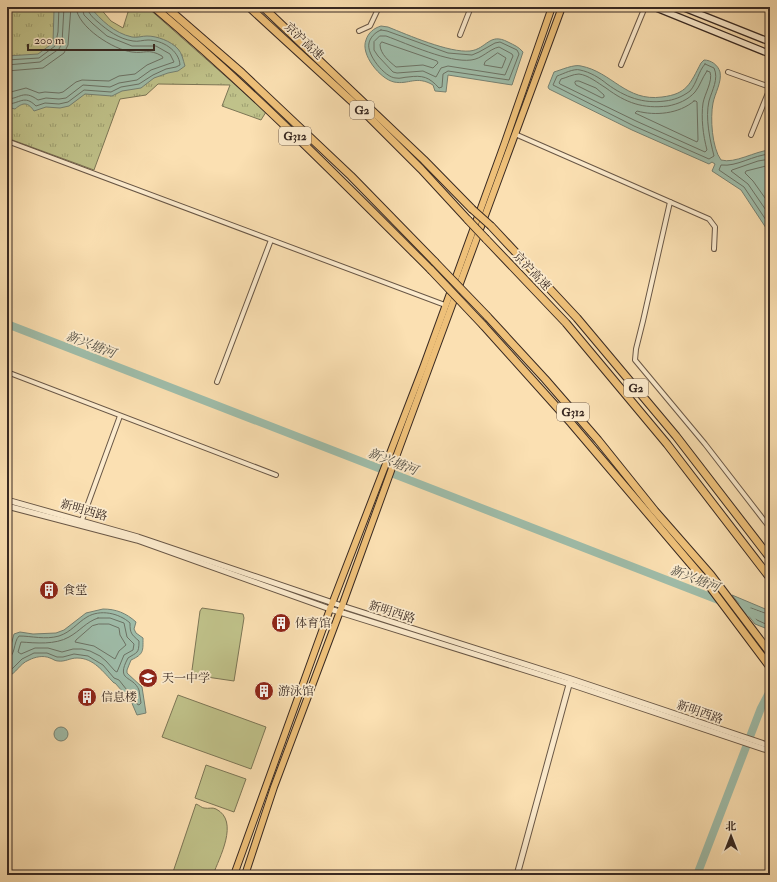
<svg xmlns="http://www.w3.org/2000/svg" width="777" height="882" font-family="'IM FELL Double Pica','Noto Serif SC',serif">
  <defs>
    <pattern id="park-tufts" width="24" height="20" patternUnits="userSpaceOnUse"><rect width="24" height="20" fill="#c0c28a"/><path d="M3 7l-1-3M5 7V3M7 7l1-3M15 17l-1-3M17 17v-4M19 17l1-3" fill="none" stroke="#9d9e70"/></pattern>
  </defs>
  <rect width="100%" height="100%" fill="#fbe0b2"/>
  <filter id="stains"><feTurbulence type="fractalNoise" baseFrequency=".005" numOctaves="4"/><feColorMatrix values="0 0 0 0 .2 0 0 0 0 .09 0 0 0 0 .02 0 0 0 .5 -.17"/></filter>
  <radialGradient id="worn" r=".72"><stop offset=".6" stop-color="#630" stop-opacity="0"/><stop offset="1" stop-color="#630" stop-opacity=".3"/></radialGradient>
  <g fill="#c0c28a" stroke="#7c7656">
    <polygon points="202,608 243,614 244,618 234,681 193,675 192,670 200,611"/>
    <polygon points="178,695 266,727 251,769 162,737"/>
    <polygon points="206,765 246,779 234,812 195,798"/>
    <path d="M196 804C199 805 202 808 204 808 209 809 212 807 216 809 240 821 219 858 213 875H172Z"/>
  </g>
  <polygon fill="url(#park-tufts)" stroke="#7c7656" points="7,7 99,7 111,21 123,28 129,9 126,7 147,7 266,112 261,120 222,106 230,85 158,84 146,95 120,99 94,170 7,138"/>
  <g fill="#9fbdaa" stroke="#768274">
    <path d="M56 7H90C101 20 114 33 132 37 137 38 142 36 147 36 157 36 171 41 178 49 182 53 183 60 185 66L178 71 168 73 154 78 141 88 122 91 112 96 85 94 69 106 60 108 46 107 34 111C28 102 23 102 15 109L7 107V56L38 54 53 43 54 10Z"/>
    <path d="M381 26 388 27C408 35 449 53 470 51 487 49 489 32 508 42 514 45 519 47 523 52L512 85 448 75 446 92 435 91 433 85C416 75 409 85 394 82 380 79 360 54 366 40 368 33 374 28 381 26Z"/>
    <path d="M704 60C711 60 718 65 720 72 722 82 715 93 713 103 710 118 712 148 721 160 735 164 755 151 770 150V234L741 190 712 171 715 164 712 162 709 164 632 130 549 89 548 87 554 72C561 70 574 64 581 66 612 72 626 102 662 97 687 94 690 84 701 63Z"/>
    <polygon points="732,595 770,611 770,630 755,624"/>
    <path d="M103 609C116 609 126 613 136 622L134 629 136 633 143 638C143 651 144 654 131 660L127 670V673L142 687 146 713 137 715 131 701 115 683H114C103 672 94 658 77 658 70 658 65 662 58 661 55 661 53 659 50 658 43 655 35 657 29 660 19 664 17 673 7 677V660L14 634 20 632 33 634 56 633 64 630 86 613Z"/>
    <circle cx="61" cy="734" r="7"/>
  </g>
  <g fill="none" stroke-linecap="round" stroke-linejoin="round">
    <g stroke="#6c7366" stroke-width="1">
      <path d="M381 30 387 31 448 53 472 55 479 52 495 43 500 42 517 50 519 54 509 80 448 71 443 74 442 87 439 88C429 77 423 75 408 77 404 77 400 79 396 78 385 78 366 54 369 43 370 38 375 32 381 30Z"/>
      <path d="M380 36H386C408 44 449 63 471 60 482 59 489 49 499 47L512 54 513 56 505 75 448 66 441 68 436 77 423 71 397 73 393 72 378 56 374 50V42Z"/>
      <path d="M382 42 437 61 438 63 433 68 423 65 396 67C390 62 380 54 380 45Z"/>
      <polygon points="498,53 506,58 502,68 484,65 485,62"/>
      <polyline points="7,60 39,58 55,46 58,32 59,7"/>
      <path d="M705 64 714 68C719 79 712 90 709 101 705 118 710 140 714 156L709 159 634 126 553 85 557 76C563 74 574 68 580 70 590 72 600 78 607 84 625 97 643 104 665 101 674 100 682 97 690 91 697 83 698 72 705 64Z"/>
      <polyline points="7,65 40,62 59,49 62,43 64,7"/>
      <polyline points="7,71 43,68 64,53 68,45 71,7"/>
      <path d="M707 71 710 72C713 81 705 93 703 103 701 118 703 135 707 150L705 152 636 121 560 84 559 83 561 79C566 78 573 74 579 74 588 75 598 83 606 88 626 103 643 109 668 106 678 104 688 100 695 92 700 86 702 78 707 71Z"/>
      <polygon points="576,81 579,81 596,88 604,95 604,97 602,98 576,85 575,83"/>
      <path d="M7 93 26 88 39 93 45 92 59 93 63 92 76 82 82 80 109 81 119 76 135 74 147 65 163 58 162 56C148 48 145 54 132 52 114 50 77 27 76 7"/>
      <path d="M7 99C20 99 23 89 38 100L46 98 59 99 66 98 83 85 110 87 119 83 137 80 151 70 174 62 170 54 156 46H132L107 36 93 24 84 15 82 7"/>
      <path d="M694 101H696L697 102 698 140 697 142 635 113 637 111C655 116 679 114 694 101Z"/>
      <path d="M7 104C20 104 24 94 36 106L45 103 59 104 68 102 84 90 111 92 121 87 139 84 153 75 166 69 176 67 180 65C179 50 162 40 148 40 143 40 138 42 133 41 119 39 107 30 98 22 93 18 88 13 87 7"/>
      <path d="M770 154C753 155 737 167 721 165L719 170 744 187 770 226"/>
      <polyline points="770,159 758,161 732,170 731,171 748,184 770,216"/>
      <polyline points="770,165 746,171 745,173 753,181 770,205"/>
      <polyline points="770,615 751,608 749,609 757,620 770,626"/>
      <path d="M98 618H110L124 623 127 637 134 644 133 650 124 655 117 672 115 671 106 661 100 656 90 651 82 649H73L62 652 48 648H35L21 654 18 652 21 642C36 643 55 645 69 637 80 631 86 622 98 618Z"/>
      <polygon points="99,624 109,624 119,628 120,635 126,645 119,651 115,659 94,646 75,642 76,640 92,626"/>
      <path d="M7 658C16 657 13 642 19 636 32 636 45 640 59 636 71 632 77 623 87 617 100 609 119 613 130 623 130 633 131 634 139 641 139 654 137 652 128 658 115 682 133 675 139 690 140 694 140 699 141 703L139 705 137 704 134 699 119 680 114 678 103 665 88 656 74 654 63 657H57L47 653H34L22 659 13 668 7 672"/>
    </g>
    <g stroke="#9fbdaa" stroke-width="8">
      <polyline points="7,324 770,620"/>
      <polyline points="697,875 761,708 770,691"/>
    </g>
    <g stroke="#695746" stroke-width="6">
      <g id="minor">
        <polyline points="359,31 370,26 379,7"/>
        <polyline points="460,35 471,7"/>
        <polyline points="621,65 645,7"/>
        <polyline points="728,72 770,87"/>
        <polyline points="515,134 709,219 715,227 714,249"/>
        <polyline points="751,135 770,88"/>
        <polyline points="7,141 445,305"/>
        <polyline points="670,202 643,321 636,349 635,360 705,444 770,528"/>
        <polyline points="7,372 276,475"/>
        <polyline points="217,382 271,240"/>
        <polyline points="82,520 120,416"/>
      </g>
    </g>
    <g stroke="#695746" stroke-width="7">
      <g id="tertiary">
        <polyline points="7,500 138,537 342,606 571,679 770,746"/>
        <polyline points="7,506 137,540 330,609 570,684 770,751"/>
        <polyline points="517,875 570,681"/>
      </g>
    </g>
    <g stroke="#382922" stroke-width="8">
      <g id="secondary">
        <polyline points="654,7 770,54"/>
        <polyline points="682,7 770,42"/>
      </g>
    </g>
    <g stroke="#382922" stroke-width="8">
      <g id="primary">
        <polyline points="234,875 330,609 424,365 505,142 552,7"/>
        <polyline points="245,875 274,787 342,606 396,457 562,7"/>
      </g>
    </g>
    <g stroke="#382922" stroke-width="9">
      <g id="trunk">
        <path d="M154 7C251 89 341 180 431 270"/>
        <polyline points="166,7 242,73 351,176 435,262"/>
        <polyline points="487,316 545,379 598,440 655,511 711,575 770,653"/>
        <polyline points="483,325 571,423 707,583 770,667"/>
      </g>
    </g>
    <g stroke="#382922" stroke-width="9">
      <g id="motorway">
        <polyline points="249,7 370,118 421,169 468,220"/>
        <polyline points="263,7 424,160 472,209"/>
        <polyline points="491,226 577,318 676,436 770,558"/>
        <polyline points="486,239 566,323 667,444 770,578"/>
      </g>
    </g>
    <use href="#minor" stroke="#fcebcd" stroke-width="4"/>
    <use href="#tertiary" stroke="#fcebcd" stroke-width="5"/>
    <use href="#secondary" stroke="#fcebcd" stroke-width="5.5"/>
    <use href="#primary" stroke="#eec079" stroke-width="6"/>
    <use href="#trunk" stroke="#eec079" stroke-width="7"/>
    <use href="#motorway" stroke="#eec079" stroke-width="7"/>
    <g stroke="#382922" stroke-width="9" stroke-linecap="butt">
      <g id="trunk-bridge">
        <polyline points="435,262 487,316"/>
        <polyline points="431,270 483,325"/>
      </g>
    </g>
    <g stroke="#382922" stroke-width="9" stroke-linecap="butt">
      <g id="motorway-bridge">
        <polyline points="472,209 491,226"/>
        <polyline points="468,220 486,239"/>
      </g>
    </g>
    <use href="#trunk-bridge" stroke="#eec079" stroke-width="7"/>
    <use href="#motorway-bridge" stroke="#eec079" stroke-width="7"/>
  </g>
  <defs>
    <g id="building-disc" transform="scale(1)"><circle r="9.5" fill="#8f2418" stroke="#fcebcd"/><path d="M-4-6H4V6H1V3H-1V6H-4ZM-2.5-4.3h1.7v1.8h-1.7ZM.8-4.3h1.7v1.8H.8ZM-2.5-1h1.7V.8h-1.7ZM.8-1h1.7V.8H.8Z" fill="#fff"/></g>
    <g id="school-disc" transform="scale(1)"><circle r="9.5" fill="#8f2418" stroke="#fcebcd"/><path d="M0-5L7-2L0 1L-7-2ZM-4 1L0 2.5L4 1V4Q0 6-4 4Z" fill="#fff"/></g>
  </defs>
  <g fill-rule="evenodd">
    <use href="#building-disc" x="49" y="590"/>
    <use href="#building-disc" x="281" y="623"/>
    <use href="#school-disc" x="148" y="678"/>
    <use href="#building-disc" x="264" y="691"/>
    <use href="#building-disc" x="87" y="697"/>
  </g>
  <g text-anchor="middle" stroke-width="3.5" stroke-linejoin="round" paint-order="stroke">
    <g fill="#fcebcd" stroke="#736355" stroke-width="1">
      <rect x="350" y="101" width="24" height="18" rx="3"/>
      <rect x="279" y="127" width="32" height="18" rx="3"/>
      <rect x="624" y="379" width="24" height="18" rx="3"/>
      <rect x="557" y="403" width="32" height="18" rx="3"/>
    </g>
    <g font-size="11" font-weight="bold" fill="#382922">
      <text x="362" y="114">G2</text>
      <text x="295" y="140">G312</text>
      <text x="636" y="392">G2</text>
      <text x="573" y="416">G312</text>
    </g>
    <g font-size="12" fill="#382922" stroke="#fcebcd">
      <text transform="translate(304 41) rotate(43)" y="4">京沪高速</text>
      <text transform="translate(532 271) rotate(46)" y="4">京沪高速</text>
      <text transform="translate(84 510) rotate(16)" y="4">新明西路</text>
      <text transform="translate(392 612) rotate(18)" y="4">新明西路</text>
      <text transform="translate(700 712) rotate(19)" y="4">新明西路</text>
    </g>
    <g font-size="12" fill="#382922" stroke="#fcebcd" text-anchor="start">
      <text x="63" y="594">食堂</text>
      <text x="295" y="627">体育馆</text>
      <text x="162" y="682">天一中学</text>
      <text x="278" y="695">游泳馆</text>
      <text x="101" y="701">信息楼</text>
    </g>
    <g font-size="13" font-style="italic" fill="#524e44" stroke="#fcebcd">
      <text transform="translate(91 344) rotate(21)" y="5">新兴塘河</text>
      <text transform="translate(393 461) rotate(21)" y="5">新兴塘河</text>
      <text transform="translate(695 578) rotate(21)" y="5">新兴塘河</text>
    </g>
  </g>
  <rect width="777" height="882" fill="none" stroke="#fbe0b2" stroke-width="24"/>
  <rect x="8" y="8" width="761" height="866" fill="none" stroke="#382922" stroke-width="2"/>
  <rect x="12" y="12" width="753" height="858" fill="none" stroke="#382922"/>
  <g transform="translate(731 836)" stroke="#fcebcd" stroke-width="3" paint-order="stroke">
  <path d="M0-3L7 15L0 10L-7 15Z" fill="#382922"/>
  <text y="-6" font-size="11" font-weight="bold" text-anchor="middle" fill="#382922">北</text>
  </g>
  <path d="M28 44v6h126v-6" fill="none" stroke="#382922" stroke-width="2"/>
  <text x="34" y="44" font-size="12" fill="#382922" stroke="#fcebcd" stroke-width="3" paint-order="stroke">200 m</text>
  <rect width="100%" height="100%" filter="url(#stains)"/>
  <rect width="100%" height="100%" fill="url(#worn)"/>
</svg>
